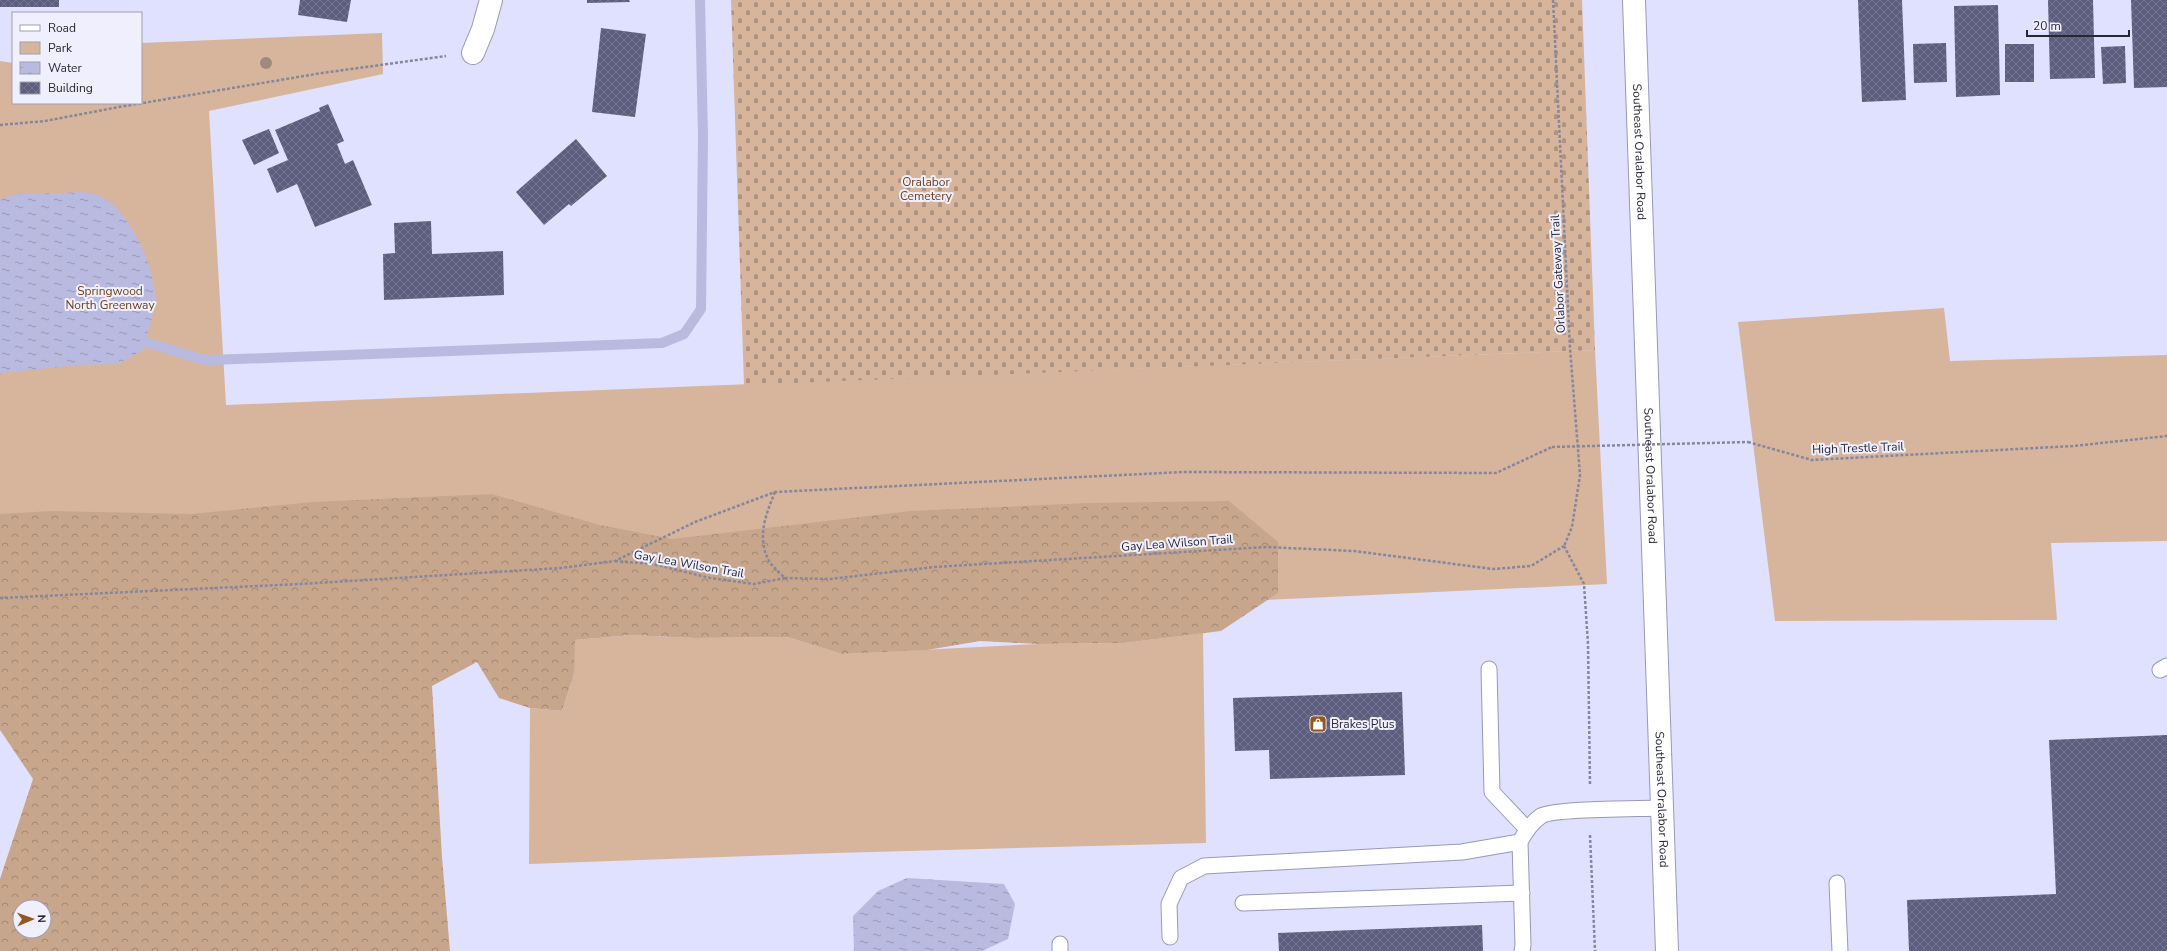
<svg xmlns="http://www.w3.org/2000/svg" width="2167" height="951" font-family="'Nunito Sans',sans-serif">
  <defs>
    <pattern id="forest-crowns" width="20" height="18" patternUnits="userSpaceOnUse"><rect width="20" height="18" fill="#c8a68c"/><path d="M2 6a3 3 0 1 1 6 0M12 15a3 3 0 1 1 6 0" fill="none" stroke="#a28773"/></pattern>
    <pattern id="cemetery-stones" width="16" height="16" patternUnits="userSpaceOnUse"><rect width="16" height="16" fill="#d6b59c"/><path d="M2 7V4a2 2 0 0 1 4 0v3zM10 15v-3a2 2 0 0 1 4 0v3z" fill="#ae9380"/></pattern>
    <pattern id="water-ripples" width="26" height="14" patternUnits="userSpaceOnUse"><rect width="26" height="14" fill="#b9bae0"/><path d="M2 4q2-2 4 0t4 0M15 11q2-2 4 0t4 0" fill="none" stroke="#9697b6"/></pattern>
    <pattern id="building-cross-hatch" width="8" height="8" patternUnits="userSpaceOnUse"><rect width="8" height="8" fill="#5d5d7f"/><path d="M0 0l8 8M0 8l8-8" fill="none" stroke="#757590"/></pattern>
  </defs>
  <rect width="100%" height="100%" fill="#e0e1fe"/>
  <g fill="#d6b59c">
    <polygon points="382,33 383,74 209,111 226,405 1595,350 1607,584 522,635 0,656 0,61 13,63 13,103 141,103 141,43"/>
    <polygon points="1944,308 1950,361 2167,355 2167,541 2051,543 2057,620 1775,621 1738,322"/>
    <polygon points="1203,633 1206,843 835,853 529,864 530,708 562,711 574,674 574,640 631,635 694,638 787,637 842,654 1038,644 1124,643"/>
  </g>
  <path fill="url(#forest-crowns)" fill-rule="evenodd" d="M492 494 600 525 672 539 911 511 1088 503 1229 501 1278 542V593L1221 631 1124 643 1038 644 980 641 927 650 842 654 787 637 694 638 631 635 575 640 574 674 562 711 530 708 499 698 477 662 432 686 442 857 450 951H0V879L33 779 0 730V514L51 511 191 514 313 502ZM20 907H44V931H20Z"/>
  <polygon fill="url(#cemetery-stones)" points="731,0 1582,0 1595,350 744,385"/>
  <g fill="url(#water-ripples)">
    <path d="M63 193C72 193 84 191 93 194 127 201 156 268 155 300 154 316 147 334 143 350L119 364 78 365 0 373V199L19 194Z"/>
    <polygon points="907,878 1004,884 1015,904 1008,939 982,951 854,951 853,916 878,891"/>
  </g>
  <g fill="none" stroke-linecap="round" stroke-linejoin="round">
    <polyline stroke="#b9bae0" stroke-width="10" points="145,342 200,359 211,360 662,343 684,334 701,309 703,136 700,0"/>
  </g>
  <g fill="url(#building-cross-hatch)">
    <rect x="0" y="0" width="59" height="7"/>
    <polygon points="300,0 351,0 347,22 298,15"/>
    <polygon points="587,0 629,0 630,2 587,3"/>
    <polygon points="1858,0 1902,0 1906,100 1862,102"/>
    <polygon points="2048,0 2093,0 2095,78 2050,79"/>
    <polygon points="2131,0 2167,0 2167,87 2134,88"/>
    <polygon points="1998,5 2000,95 1956,97 1954,6"/>
    <polygon points="601,28 646,34 635,117 592,112"/>
    <polygon points="1946,43 1947,82 1914,83 1913,44"/>
    <rect x="2005" y="44" width="29" height="38"/>
    <polygon points="2125,46 2126,83 2103,84 2101,47"/>
    <polygon points="328,104 344,141 337,144 345,164 353,160 372,205 315,227 297,184 277,193 267,169 288,160 275,130 320,111 319,108"/>
    <polygon points="269,129 279,153 254,165 242,140"/>
    <polygon points="576,139 607,176 571,206 569,204 544,225 516,192"/>
    <polygon points="431,221 432,254 503,251 504,295 384,300 383,254 395,253 394,223"/>
    <polygon points="1402,692 1405,775 1270,779 1269,750 1235,751 1233,698"/>
    <polygon points="2167,735 2167,951 1909,951 1907,900 2056,894 2049,740"/>
    <polygon points="1482,925 1483,951 1279,951 1278,933"/>
  </g>
  <g fill="none" stroke-linecap="round" stroke-linejoin="round">
    <g stroke="#9898ba" stroke-width="17">
      <g id="lane">
        <polyline points="1489,669 1492,792 1527,829"/>
        <polyline points="2160,670 2167,666"/>
        <polyline points="1837,883 1840,951"/>
        <polyline points="1243,903 1522,893"/>
        <polyline points="1170,937 1169,904 1181,878 1204,866 1462,852 1520,842"/>
        <polyline points="1060,944 1060,951"/>
        <path d="M1522 951 1523 945 1520 842C1525 832 1531 823 1541 816 1554 808 1641 809 1661 808"/>
      </g>
    </g>
    <g stroke="#9898ba" stroke-width="24">
      <polyline id="street" points="473,53 483,29 491,0"/>
    </g>
    <g stroke="#9898ba" stroke-width="24">
      <g id="primary">
        <path id="s1" d="M1634 0 1667 951"/>
      </g>
    </g>
    <g stroke="#86879c" stroke-width="2.5" stroke-dasharray="3 2" stroke-linecap="butt">
      <polyline points="1553,0 1570,348 1580,475 1572,527 1564,546"/>
      <polyline points="0,125 45,121 119,107 322,73 446,56"/>
      <polyline points="1748,442 1812,460 2073,446 2167,436"/>
      <path d="M775 492C766 514 757 536 768 559 771 566 780 573 785 578L830 579 934 567 1266 547 1354 551 1493 569 1531 566 1564 546"/>
      <polyline points="1564,546 1584,584 1588,644 1590,784"/>
      <polyline points="615,561 653,564 710,578 754,584 785,578"/>
      <polyline points="0,598 300,584 561,568 615,561 695,522 775,492 1183,472 1496,473 1552,447"/>
      <polyline points="1590,835 1595,951"/>
    </g>
    <use href="#lane" stroke="#fff" stroke-width="15"/>
    <use href="#street" stroke="#fff" stroke-width="22"/>
    <use href="#primary" stroke="#fff" stroke-width="22"/>
    <polyline stroke="#86879c" stroke-width="2.5" stroke-dasharray="3 2" stroke-linecap="butt" points="1552,447 1748,442"/>
  </g>
  <circle fill="#a2897f" cx="266" cy="63" r="6"/>
  <defs>
    <g id="shop-square" transform="scale(0.9)"><rect x="-9" y="-9" width="18" height="18" rx="4" fill="#95571d" stroke="#efeffe"/><path d="M-5-2.5h2.3a2.7 3.5 0 0 1 5.4 0H5L5.5 6h-11ZM-1.5-2.5h3a1.5 2.3 0 0 0-3 0Z" fill="#fff"/></g>
  </defs>
  <g fill-rule="evenodd">
    <use href="#shop-square" x="1318" y="724"/>
  </g>
  <g text-anchor="middle" stroke-width="4" stroke-linejoin="round" paint-order="stroke">
    <g font-size="12" fill="#272734" stroke="#efeffe">
      <text dy="4" stroke="none"><textPath href="#s1" startOffset="152">Southeast Oralabor Road</textPath></text>
      <text transform="translate(1558 274) rotate(-93)" y="4">Orlabor Gateway Trail</text>
      <text transform="translate(1858 448) rotate(-2)" y="4">High Trestle Trail</text>
      <text dy="4" stroke="none"><textPath href="#s1" startOffset="476">Southeast Oralabor Road</textPath></text>
      <text transform="translate(1177 543) rotate(-4)" y="4">Gay Lea Wilson Trail</text>
      <text transform="translate(689 564) rotate(10)" y="4">Gay Lea Wilson Trail</text>
      <text dy="4" stroke="none"><textPath href="#s1" startOffset="800">Southeast Oralabor Road</textPath></text>
    </g>
    <g font-size="12" fill="#6f4117" stroke="#efeffe">
      <text x="926" y="186">Oralabor<tspan x="926" dy="14">Cemetery</tspan></text>
      <text x="110" y="295">Springwood<tspan x="110" dy="14">North Greenway</tspan></text>
    </g>
    <g font-size="12" fill="#272734" stroke="#efeffe" text-anchor="start">
      <text x="1331" y="728">Brakes Plus</text>
    </g>
  </g>
  <rect x="12" y="12" width="130" height="92" fill="#efeffe" stroke="#9f9fad"/>
  <rect x="20" y="25" width="20" height="6" fill="#ffffff" stroke="#9f9fad"/>
  <text x="48" y="32" font-size="12" fill="#272734">Road</text>
  <rect x="20" y="42" width="20" height="12" fill="#d6b59c" stroke="#9f9fad"/>
  <text x="48" y="52" font-size="12" fill="#272734">Park</text>
  <rect x="20" y="62" width="20" height="12" fill="url(#water-ripples)" stroke="#9f9fad"/>
  <text x="48" y="72" font-size="12" fill="#272734">Water</text>
  <rect x="20" y="82" width="20" height="12" fill="url(#building-cross-hatch)" stroke="#9f9fad"/>
  <text x="48" y="92" font-size="12" fill="#272734">Building</text>
  <g transform="translate(32 919) rotate(88)"><circle r="19" fill="#efeffe" stroke="#9f9fad"/>
  <path d="M0-3L7 15L0 10L-7 15Z" fill="#95571d"/>
  <text y="-6" font-size="11" font-weight="bold" text-anchor="middle" fill="#272734">N</text>
  </g>
  <path d="M2027 30v6h102v-6" fill="none" stroke="#272734" stroke-width="2"/>
  <text x="2033" y="30" font-size="12" fill="#272734" stroke="#efeffe" stroke-width="3" paint-order="stroke">20 m</text>
</svg>
